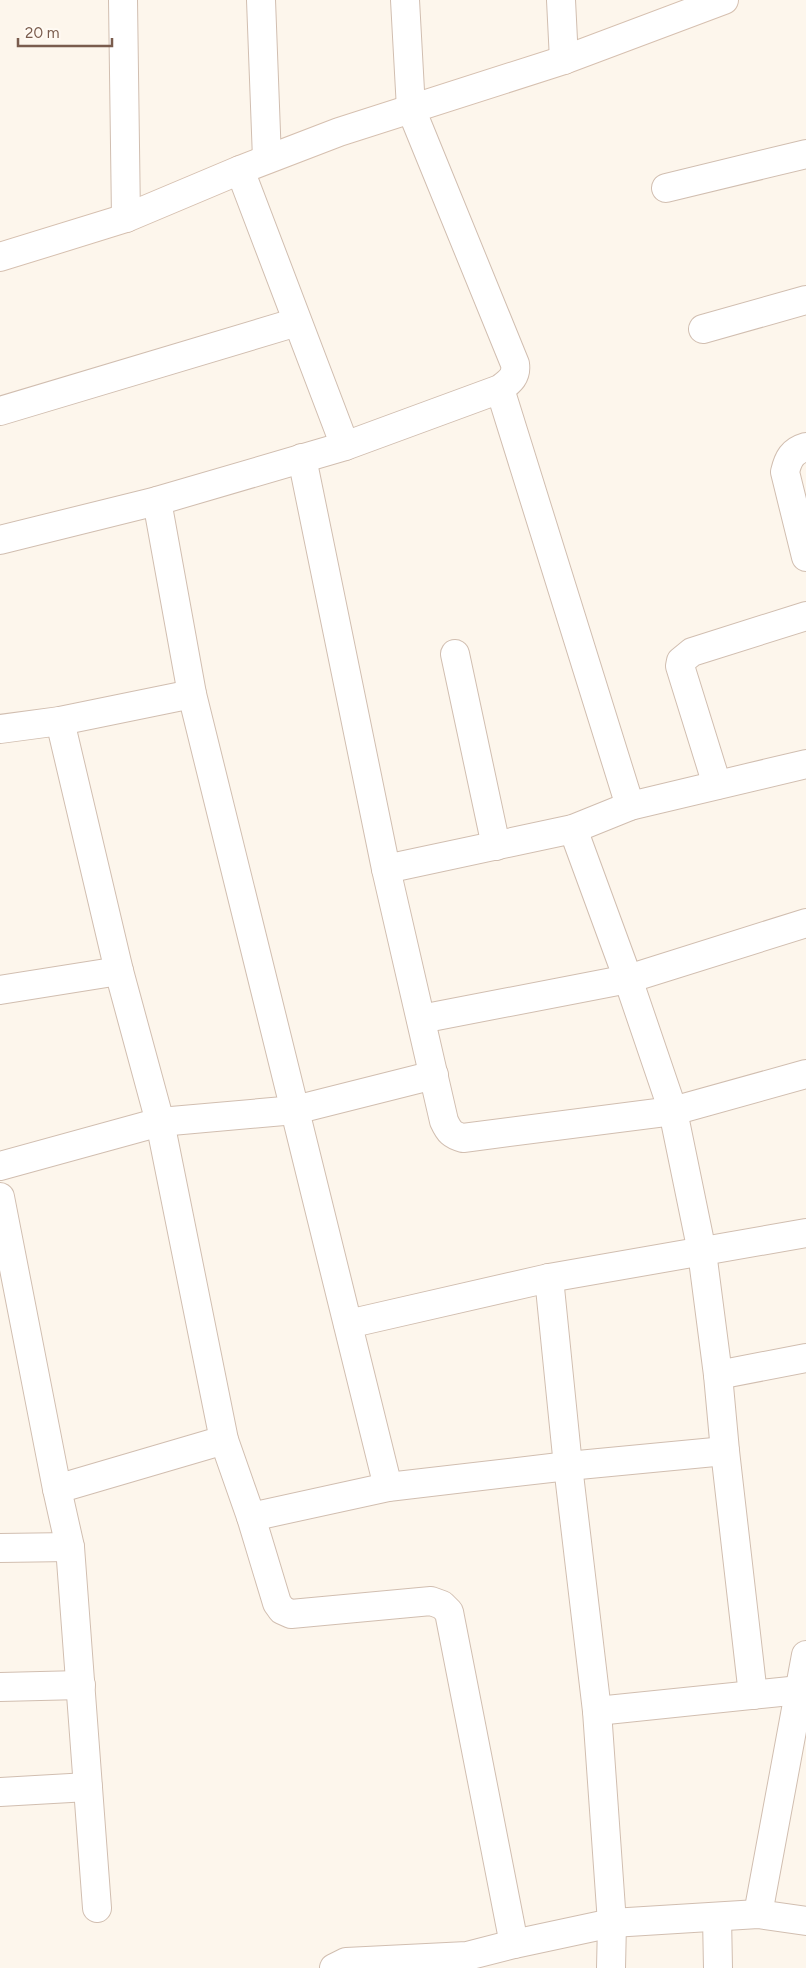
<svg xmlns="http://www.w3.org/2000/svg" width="806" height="1968" font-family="Figtree,sans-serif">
  <rect width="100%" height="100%" fill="#fdf6ec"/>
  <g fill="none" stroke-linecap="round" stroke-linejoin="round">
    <g stroke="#d1beb0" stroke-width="30">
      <g id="street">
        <polyline points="123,0 126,218"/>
        <polyline points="261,0 267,159"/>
        <polyline points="561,0 564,60"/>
        <polyline points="240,170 345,446"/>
        <polyline points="666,188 806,154"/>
        <polyline points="703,329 806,300"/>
        <polyline points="500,389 630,806"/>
        <polyline points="0,411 297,322"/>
        <path d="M806 447C792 451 788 459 785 472L806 557"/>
        <path d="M302 458 386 869 444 1121C449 1132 452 1135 463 1138L673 1111 806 1074"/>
        <polyline points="157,501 192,694 388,1487"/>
        <path d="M0 540 157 501 345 446 500 389C509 382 517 377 515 364L411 109 405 0"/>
        <polyline points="455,654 496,846"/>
        <polyline points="60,721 119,971 160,1122 224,1440 251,1517 277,1603 282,1610 291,1614 431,1601 442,1605 449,1612 514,1944"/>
        <polyline points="0,729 60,721 192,694"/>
        <polyline points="717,785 680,666 681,661 692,652 806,616"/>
        <polyline points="573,829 628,979 673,1111 702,1252 718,1375 725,1451 753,1695"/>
        <polyline points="386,869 573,829 630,806 806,764"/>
        <polyline points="0,990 119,971"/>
        <polyline points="421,1019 628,979 806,923"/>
        <polyline points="0,1166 160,1122 295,1110 434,1075"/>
        <polyline points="0,1197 57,1489 70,1547 97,1908"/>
        <polyline points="549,1278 568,1466 597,1711 612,1923 611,1968"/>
        <polyline points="348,1324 549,1278 806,1233"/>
        <polyline points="718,1375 806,1358"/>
        <polyline points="57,1489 224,1440"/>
        <polyline points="251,1517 388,1487 568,1466 725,1451"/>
        <polyline points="0,1548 70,1547"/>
        <polyline points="0,1687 81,1685"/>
        <polyline points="597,1711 800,1690"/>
        <polyline points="0,1792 88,1787"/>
        <polyline points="758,1914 806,1655"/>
        <polyline points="717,1917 718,1968"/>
        <polyline points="334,1968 346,1962 467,1956 514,1944 612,1923 758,1914 806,1921"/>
      </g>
    </g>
    <g stroke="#d6c0b0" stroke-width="30">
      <polyline id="secondary" points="0,257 126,218 240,170 339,132 564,60 724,0"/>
    </g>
    <use href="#street" stroke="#fff" stroke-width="28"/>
    <use href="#secondary" stroke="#fff" stroke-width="28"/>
  </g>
  <path d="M18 38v8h94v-8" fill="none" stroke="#7a5c4d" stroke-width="2.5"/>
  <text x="25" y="38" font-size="15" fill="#7a5c4d" stroke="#fffaf3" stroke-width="4" paint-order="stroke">20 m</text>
</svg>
